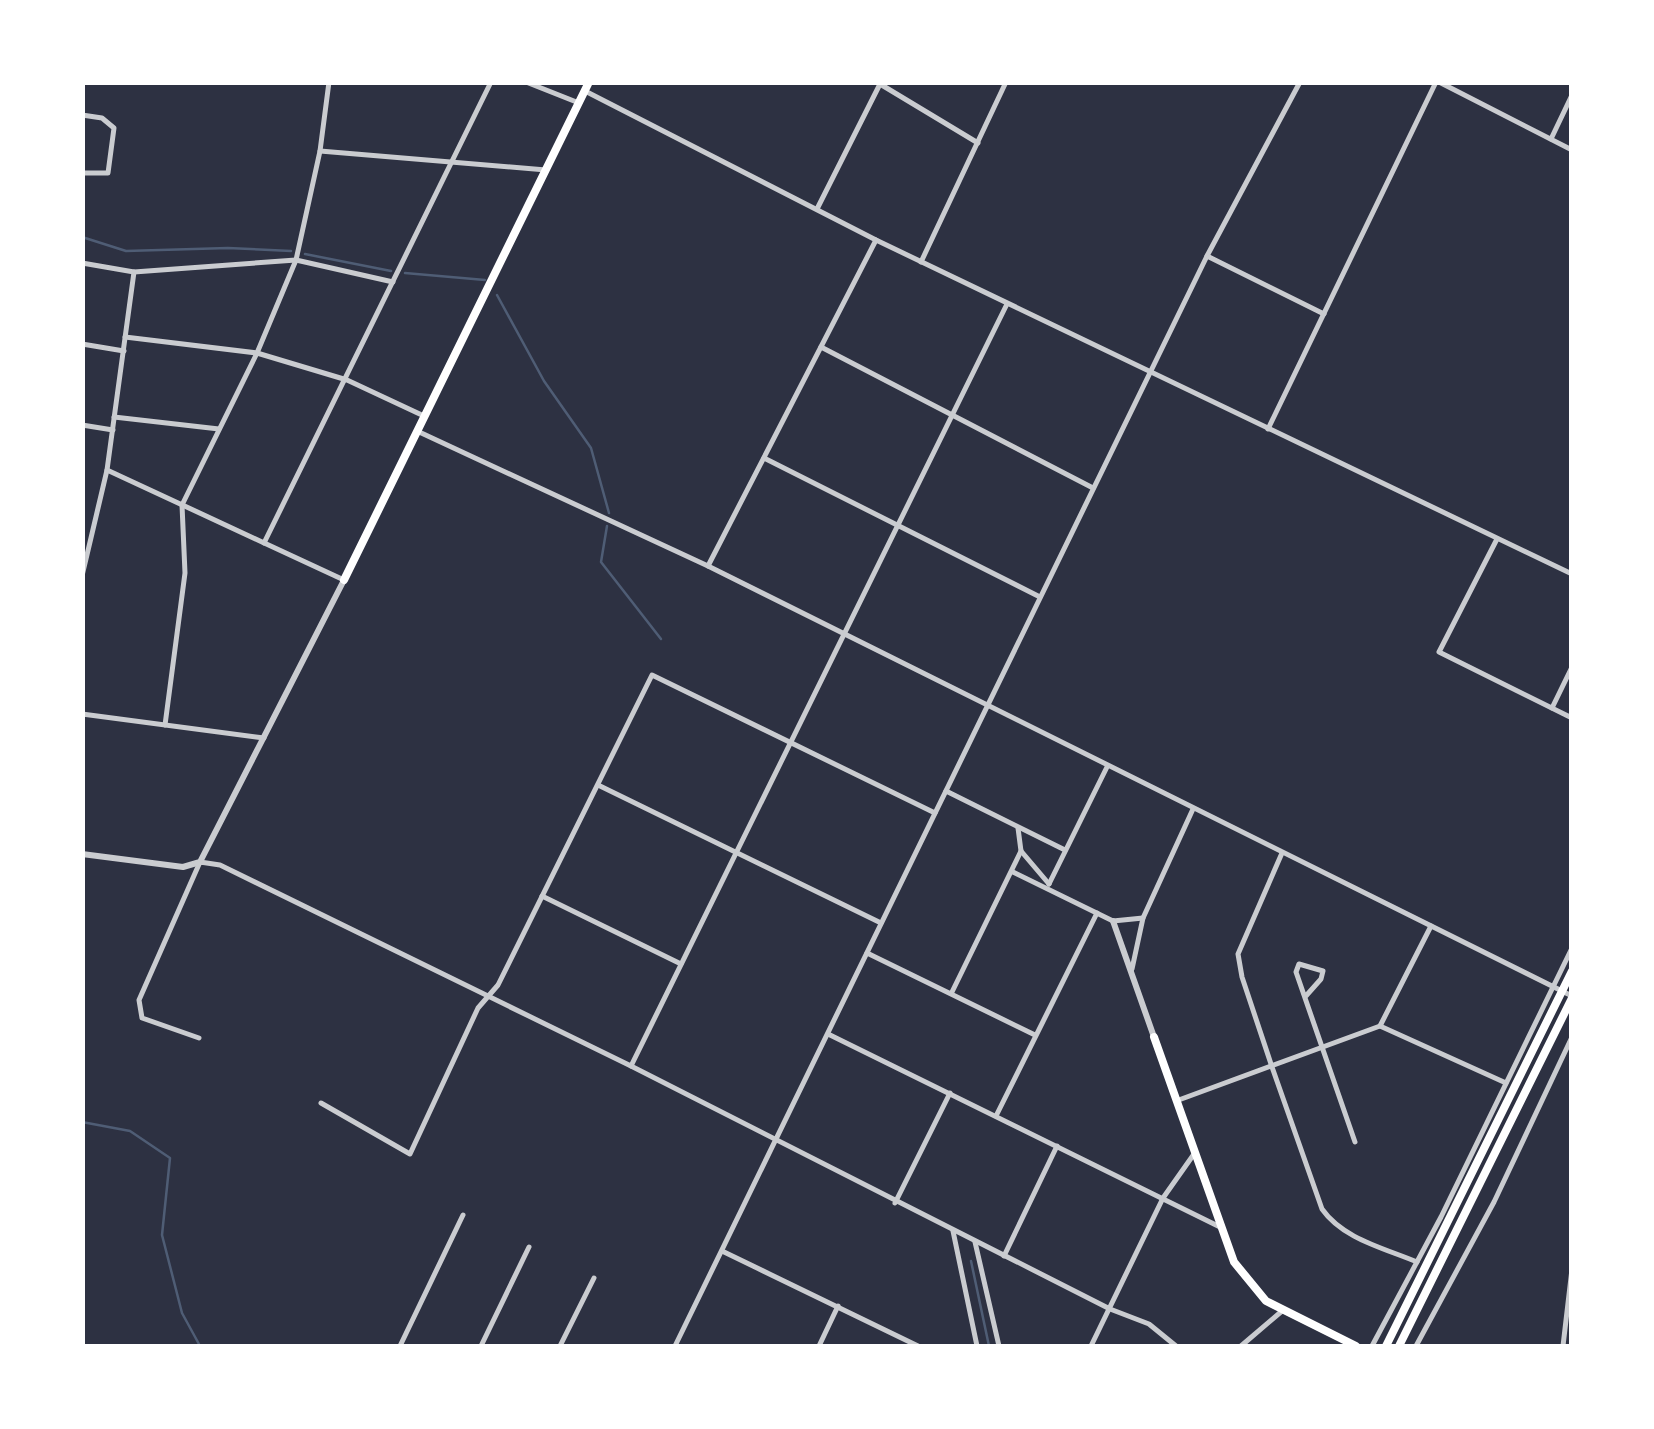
<svg xmlns="http://www.w3.org/2000/svg" width="1654" height="1429" font-family="'Playfair Display',serif">
  <rect width="100%" height="100%" fill="#2d3142"/>
  <g fill="none" stroke-linecap="round" stroke-linejoin="round">
    <g stroke="#4f5d75" stroke-width="2.5">
      <polyline points="82,237 126,251 228,248 291,251"/>
      <polyline points="305,254 391,271"/>
      <polyline points="405,273 485,280"/>
      <polyline points="497,295 544,381 591,448 609,513"/>
      <polyline points="607,526 601,562 661,639"/>
      <polyline points="82,1122 130,1131 170,1158 162,1235 182,1313 200,1346"/>
      <polyline points="971,1261 989,1346"/>
    </g>
    <g stroke="#caccd0" stroke-width="5">
      <polyline points="526,82 579,103"/>
      <polyline points="1439,82 1572,150"/>
      <polyline points="880,84 978,143"/>
      <polyline points="585,91 876,240 1572,574"/>
      <polyline points="82,115 102,118 114,128 108,173 82,173"/>
      <polyline points="1551,139 1572,95"/>
      <polyline points="320,151 546,170"/>
      <polyline points="817,209 881,82"/>
      <polyline points="1207,256 1324,314"/>
      <polyline points="921,262 1006,82"/>
      <polyline points="82,263 134,272 296,260 393,282"/>
      <polyline points="125,337 257,353 347,380 424,416"/>
      <polyline points="82,344 124,351"/>
      <polyline points="821,347 1093,488"/>
      <polyline points="114,417 219,429"/>
      <polyline points="82,425 113,430"/>
      <polyline points="1268,429 1436,82"/>
      <polyline points="417,431 708,566 1572,996"/>
      <polyline points="764,458 1040,597"/>
      <polyline points="107,470 344,580"/>
      <polyline points="1497,539 1439,652 1572,718"/>
      <polyline points="264,543 491,82"/>
      <polyline points="708,566 876,240"/>
      <polyline points="82,576 107,470 134,272"/>
      <polyline points="1552,708 1572,667"/>
      <polyline points="82,714 264,738"/>
      <polyline points="165,725 185,573 182,505 257,353 296,260 320,151 329,82"/>
      <polyline points="598,785 881,923"/>
      <polyline points="946,791 1065,850"/>
      <polyline points="1018,828 1021,851 1049,884"/>
      <path d="M1282 853 1238 954 1242 977 1272 1067 1322 1209C1343 1239 1384 1248 1417 1262"/>
      <polyline points="1013,872 1113,921 1143,918"/>
      <polyline points="1049,884 1107,767"/>
      <polyline points="542,896 681,964"/>
      <polyline points="867,953 1035,1035"/>
      <polyline points="1132,969 1143,918 1193,809"/>
      <polyline points="952,992 1021,851"/>
      <polyline points="1305,997 1321,979 1323,971 1299,964 1296,972 1355,1142"/>
      <polyline points="1380,1026 1431,926"/>
      <polyline points="828,1034 1220,1227"/>
      <polyline points="199,1038 142,1018 139,1000 200,862 220,865 631,1066 1110,1309 1149,1324 1176,1346"/>
      <polyline points="631,1066 1007,304"/>
      <polyline points="1176,1101 1380,1026 1506,1083"/>
      <polyline points="321,1103 410,1154 478,1008 498,985 652,675 935,813"/>
      <polyline points="996,1116 1097,913"/>
      <polyline points="895,1203 950,1093"/>
      <polyline points="953,1231 977,1346"/>
      <polyline points="975,1242 999,1346"/>
      <polyline points="722,1251 918,1346"/>
      <polyline points="1004,1256 1057,1146"/>
      <polyline points="400,1346 463,1215"/>
      <polyline points="481,1346 529,1247"/>
      <polyline points="560,1346 594,1278"/>
      <polyline points="675,1346 1207,256 1300,82"/>
      <polyline points="819,1346 838,1306"/>
      <polyline points="1091,1346 1163,1198 1194,1154"/>
      <polyline points="1241,1346 1282,1311"/>
      <polyline points="1372,1346 1441,1217 1572,948"/>
      <polyline points="1416,1346 1494,1202 1572,1037"/>
      <polyline points="1563,1346 1572,1269"/>
    </g>
    <g stroke="#caccd0" stroke-width="6">
      <polyline points="82,854 183,867 200,862 344,580"/>
      <polyline points="1113,921 1154,1037"/>
    </g>
    <g stroke="#fff" stroke-width="8">
      <polyline points="344,580 589,82"/>
      <polyline points="1154,1037 1234,1262 1266,1301 1356,1346"/>
    </g>
    <g stroke="#fff" stroke-width="8">
      <polyline points="1386,1346 1572,971"/>
      <polyline points="1399,1346 1572,998"/>
    </g>
  </g>
  <rect width="1654" height="1429" fill="none" stroke="#ffffff" stroke-width="170"/>
</svg>
